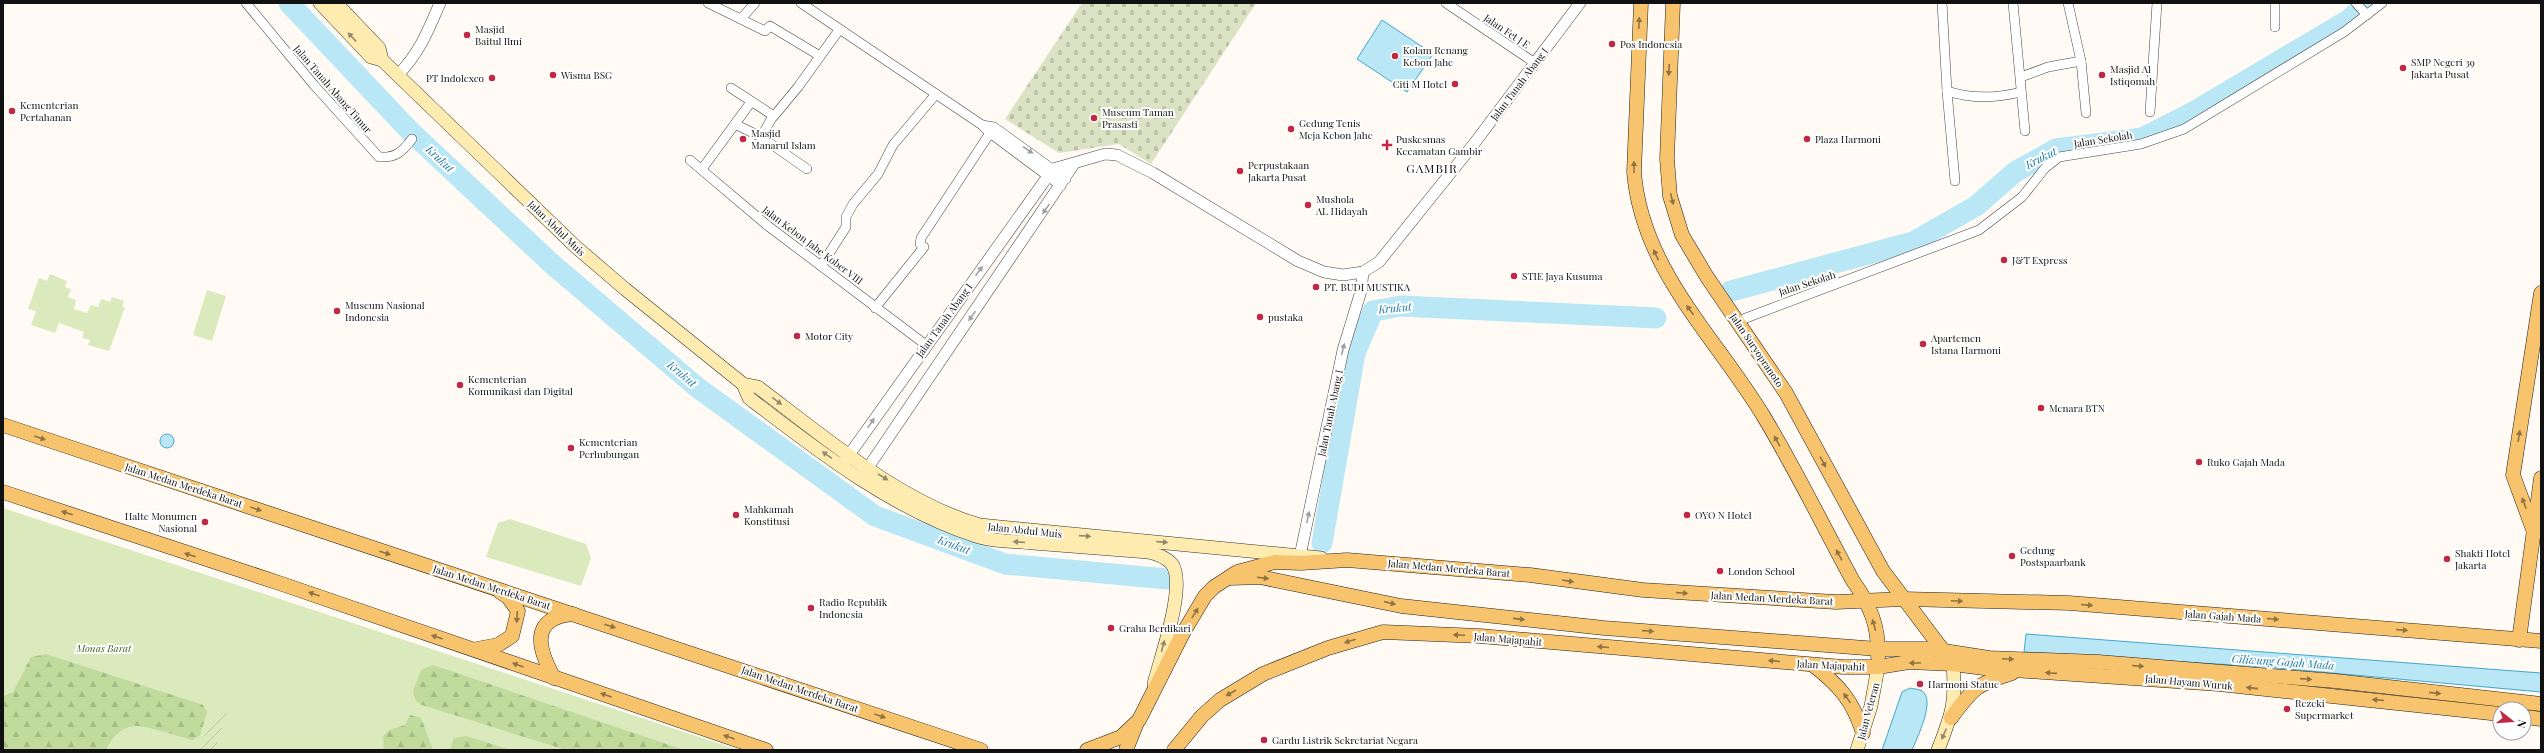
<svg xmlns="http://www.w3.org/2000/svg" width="2544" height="753" font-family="'Playfair Display',serif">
  <defs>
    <pattern id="forest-firs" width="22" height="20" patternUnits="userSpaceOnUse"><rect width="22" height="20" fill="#c0db9c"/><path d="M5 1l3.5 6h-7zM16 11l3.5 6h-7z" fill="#a4bb85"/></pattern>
    <pattern id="cemetery-stones" width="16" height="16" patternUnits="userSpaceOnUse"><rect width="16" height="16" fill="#dce2c4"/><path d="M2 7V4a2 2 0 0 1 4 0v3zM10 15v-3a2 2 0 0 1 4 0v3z" fill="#bcc1a7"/></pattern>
    <pattern id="garden-furrows" width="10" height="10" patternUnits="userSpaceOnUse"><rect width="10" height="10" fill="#daeabd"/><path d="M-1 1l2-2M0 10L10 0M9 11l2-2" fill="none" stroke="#bac8a1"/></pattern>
  </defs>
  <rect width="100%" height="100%" fill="#fffbf4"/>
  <g fill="#daeabd">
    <polygon points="50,274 67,281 65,287 71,289 68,297 76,300 74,309 87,313 91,305 98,307 101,299 110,302 112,297 124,301 122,307 125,307 109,351 88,345 90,340 82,338 84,332 59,323 55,333 31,325 36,311 28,309 39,278 47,281"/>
    <polygon points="207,290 226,296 212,341 193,335"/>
    <polygon points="3,508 739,750 3,750"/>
    <polygon points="510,519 586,544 591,558 581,586 486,557 498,523"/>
  </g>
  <g fill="url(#forest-firs)">
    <path d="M46 654 203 705 207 712 200 735 192 740C180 737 142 724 133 726 120 728 111 739 106 750H3V696L13 692 31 657Z"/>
    <polygon points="433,665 684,750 566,750 422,705 416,701 413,691 421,670"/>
    <polygon points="410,715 421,718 433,750 384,750 383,736 389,730 405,725"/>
    <polygon points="466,736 511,750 450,750 454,738"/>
  </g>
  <polygon fill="url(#cemetery-stones)" points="1082,3 1256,3 1151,164 1119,144 1059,153 1005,119"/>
  <polygon fill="url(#garden-furrows)" points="222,708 228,710 215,750 197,750 210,724"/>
  <g fill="#b9e7f6" stroke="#41a7cd">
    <polygon points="1382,20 1433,54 1407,92 1357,59"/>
    <circle cx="167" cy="441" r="7"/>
    <polygon points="2026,634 2541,673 2541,692 2266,667 2024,652"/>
    <path d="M1910 688C1913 689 1919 689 1922 691 1936 700 1917 738 1912 750H1882L1902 692Z"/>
  </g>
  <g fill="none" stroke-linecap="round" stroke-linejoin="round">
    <g stroke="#b9e7f6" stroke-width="21">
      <polyline points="289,3 409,130 552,264 698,388 875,516 1005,564 1167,579"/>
      <polyline points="1731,291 1913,242 1976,206 2015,172 2056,149 2142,138 2195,111 2350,19 2366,3"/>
      <polyline points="1322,543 1355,353 1373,311 1401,306 1656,318"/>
    </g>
    <g stroke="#444" stroke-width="10">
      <g id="minor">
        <path d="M246 3 314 85 379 157C396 158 402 152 412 139"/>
        <polyline points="708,3 765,31 770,26 820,56"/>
        <polyline points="801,3 982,125 990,133 1061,186"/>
        <polyline points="1446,3 1535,63"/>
        <path d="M1942 3 1947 91C1971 99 1997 98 2021 92"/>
        <polyline points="2013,3 2025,131"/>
        <polyline points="2068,3 2081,61 2086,113"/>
        <polyline points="2356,3 2367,15"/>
        <polyline points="741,19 755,3"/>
        <polyline points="2275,27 2275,3"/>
        <polyline points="2021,77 2048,67 2081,61"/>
        <polyline points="731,88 774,116 798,87 839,30"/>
        <polyline points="1947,91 1955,181"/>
        <polyline points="2150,112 2157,3"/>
        <polyline points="773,116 761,137 807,169"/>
        <polyline points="735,124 761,137"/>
        <polyline points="982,125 994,127 1066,179"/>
        <polyline points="690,160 768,226 926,345"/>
        <polyline points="702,169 751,102"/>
        <polyline points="821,266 846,227 846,217 853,204 878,174 893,145 936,94"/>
        <polyline points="875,308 924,247 920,244 921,238 990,133"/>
        <polyline points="1738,321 1979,230 2022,197 2045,168 2059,157 2141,144 2184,129 2344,32 2382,3"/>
      </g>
    </g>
    <g stroke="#444" stroke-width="12">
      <g id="tertiary">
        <path d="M398 75C420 52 428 31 440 3"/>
        <polyline points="844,462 1053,169 1105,154 1117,155 1153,173 1298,261 1324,272 1343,275 1363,272 1379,262 1473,145 1580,3"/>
        <polyline points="863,475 1074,164"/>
        <polyline points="1300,556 1343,350 1361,291 1363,272"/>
      </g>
    </g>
    <g stroke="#333" stroke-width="14">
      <g id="secondary">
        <polyline points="320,3 371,57 382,60"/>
        <path d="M336 3 379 48 382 60 576 247 625 289 743 384 758 387C823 436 901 503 980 525L1321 558"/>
        <path d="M743 384 749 398C818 451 892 509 976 536 994 542 1015 541 1033 543 1071 546 1110 549 1148 552 1157 554 1166 557 1172 564 1187 585 1160 659 1154 684"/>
        <polyline points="1857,750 1871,706 1878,667"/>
        <path d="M1938 750C1952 714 1956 703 1953 664"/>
      </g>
    </g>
    <g stroke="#222" stroke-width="15">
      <g id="primary">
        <path d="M1641 3 1634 172C1642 270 1715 336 1764 417 1796 470 1823 526 1853 581 1870 605 1879 626 1878 657"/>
        <polyline points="1673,3 1667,159 1670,196 1682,235 1707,277 1786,393 1883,571 1948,657"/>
        <polyline points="3,425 981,750"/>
        <polyline points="3,492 282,584 766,750"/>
        <polyline points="2534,532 2513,475 2541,293"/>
        <polyline points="1231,578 1260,577 1401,606 1604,628 1878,649 1931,649 1989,658 2098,662 2335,681 2541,704"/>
        <polyline points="2519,640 2541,478"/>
        <polyline points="477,649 498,645 512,636 518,611 508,597 500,592"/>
        <path d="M1813 665C1839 685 1853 701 1863 733"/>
        <path d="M554 678C538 649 529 618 573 614"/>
        <polyline points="2524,717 2541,719"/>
        <path d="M1951 718C1973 688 1977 684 2012 673"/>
        <polyline points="1087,750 1121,737 1139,720 1183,633 1205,596 1214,587 1237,572 1275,562 1301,563 1347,560 1530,575 1643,590 1836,602 1904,599 2069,603 2541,641"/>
        <polyline points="1126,750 1136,725"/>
        <polyline points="1174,750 1202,716 1220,700 1263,674 1328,648 1383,632 1480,636 1843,667 1878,667 1909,662 1953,664 1984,668 2219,684 2500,714"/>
      </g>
    </g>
    <use href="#minor" stroke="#fff" stroke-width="9"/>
    <use href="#tertiary" stroke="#fff" stroke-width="11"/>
    <use href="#secondary" stroke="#feebb0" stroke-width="13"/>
    <use href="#primary" stroke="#f7c36c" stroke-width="14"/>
  </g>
  <defs><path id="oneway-solid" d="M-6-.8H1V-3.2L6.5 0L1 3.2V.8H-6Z"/></defs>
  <g fill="#907343">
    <use href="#oneway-solid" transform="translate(1639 23) rotate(-87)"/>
    <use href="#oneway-solid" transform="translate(1669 70) rotate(93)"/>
    <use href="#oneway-solid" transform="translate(1634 167) rotate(-90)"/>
    <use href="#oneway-solid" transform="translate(1672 199) rotate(76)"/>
    <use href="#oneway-solid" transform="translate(1656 255) rotate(-115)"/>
    <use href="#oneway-solid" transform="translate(1690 310) rotate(-126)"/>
    <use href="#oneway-solid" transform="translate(2519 436) rotate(-81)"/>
    <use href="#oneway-solid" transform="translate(40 438) rotate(19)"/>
    <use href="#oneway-solid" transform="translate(1777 441) rotate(-119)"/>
    <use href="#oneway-solid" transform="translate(1823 462) rotate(62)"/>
    <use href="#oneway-solid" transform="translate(2524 503) rotate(-110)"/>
    <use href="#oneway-solid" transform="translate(256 509) rotate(19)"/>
    <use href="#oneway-solid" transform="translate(67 513) rotate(-162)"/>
    <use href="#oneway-solid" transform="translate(385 553) rotate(18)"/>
    <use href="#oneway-solid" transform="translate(190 555) rotate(-162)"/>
    <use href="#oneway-solid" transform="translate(1839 555) rotate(-119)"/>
    <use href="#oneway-solid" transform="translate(1263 578) rotate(7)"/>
    <use href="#oneway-solid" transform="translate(1568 581) rotate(9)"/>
    <use href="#oneway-solid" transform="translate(1682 593) rotate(4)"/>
    <use href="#oneway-solid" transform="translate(314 594) rotate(-161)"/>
    <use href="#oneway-solid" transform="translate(1957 601) rotate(2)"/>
    <use href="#oneway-solid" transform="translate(1390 603) rotate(13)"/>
    <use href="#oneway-solid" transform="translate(2087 605) rotate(5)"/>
    <use href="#oneway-solid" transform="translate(1195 613) rotate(-58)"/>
    <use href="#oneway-solid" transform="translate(517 617) rotate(93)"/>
    <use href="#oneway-solid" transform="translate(1519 619) rotate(6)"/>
    <use href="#oneway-solid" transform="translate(2273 619) rotate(4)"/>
    <use href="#oneway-solid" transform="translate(1874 625) rotate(-105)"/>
    <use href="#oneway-solid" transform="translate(610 626) rotate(18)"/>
    <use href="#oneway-solid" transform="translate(2402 630) rotate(5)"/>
    <use href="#oneway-solid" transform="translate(1648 631) rotate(4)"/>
    <use href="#oneway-solid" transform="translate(1459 635) rotate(-178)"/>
    <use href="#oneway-solid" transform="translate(437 637) rotate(-161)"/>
    <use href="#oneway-solid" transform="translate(1350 641) rotate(163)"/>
    <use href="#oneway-solid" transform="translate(1603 647) rotate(-175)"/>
    <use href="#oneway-solid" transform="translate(2008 659) rotate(2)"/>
    <use href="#oneway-solid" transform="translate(1774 661) rotate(-175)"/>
    <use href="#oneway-solid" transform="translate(1915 663) rotate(-180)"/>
    <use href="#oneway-solid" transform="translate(518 665) rotate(-160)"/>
    <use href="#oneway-solid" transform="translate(2138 666) rotate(5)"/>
    <use href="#oneway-solid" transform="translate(2051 673) rotate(-176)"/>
    <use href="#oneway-solid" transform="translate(2306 679) rotate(4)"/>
    <use href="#oneway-solid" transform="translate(2252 688) rotate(-174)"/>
    <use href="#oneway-solid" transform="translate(1231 693) rotate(150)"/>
    <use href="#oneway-solid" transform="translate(2435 693) rotate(6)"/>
    <use href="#oneway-solid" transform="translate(606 695) rotate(-161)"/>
    <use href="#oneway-solid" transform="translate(1847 698) rotate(-126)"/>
    <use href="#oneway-solid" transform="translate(2378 700) rotate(-175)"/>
    <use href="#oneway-solid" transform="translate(880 716) rotate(19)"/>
    <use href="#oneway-solid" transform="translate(729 737) rotate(-161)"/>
  </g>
  <g fill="#938968">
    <use href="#oneway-solid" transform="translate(352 37) rotate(-133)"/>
    <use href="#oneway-solid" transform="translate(777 401) rotate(37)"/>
    <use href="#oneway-solid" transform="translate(827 455) rotate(-145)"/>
    <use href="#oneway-solid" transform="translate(883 477) rotate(32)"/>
    <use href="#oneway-solid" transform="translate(1085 536) rotate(4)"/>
    <use href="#oneway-solid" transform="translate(1019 542) rotate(-175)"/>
    <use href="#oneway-solid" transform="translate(1162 542) rotate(5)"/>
    <use href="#oneway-solid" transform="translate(1163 646) rotate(-75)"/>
    <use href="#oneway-solid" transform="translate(1944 734) rotate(113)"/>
  </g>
  <g fill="#a0a0a0">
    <use href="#oneway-solid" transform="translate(1028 150) rotate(34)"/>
    <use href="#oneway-solid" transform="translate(1046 209) rotate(125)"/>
    <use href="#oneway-solid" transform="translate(979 271) rotate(-54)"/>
    <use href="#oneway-solid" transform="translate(972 316) rotate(125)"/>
    <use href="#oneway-solid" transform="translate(1343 349) rotate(-76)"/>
    <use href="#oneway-solid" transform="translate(871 423) rotate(-55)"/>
    <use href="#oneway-solid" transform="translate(1308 517) rotate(-78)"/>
  </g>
  <g fill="#c12843" stroke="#fff" stroke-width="1.5">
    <circle cx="467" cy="35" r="4"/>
    <circle cx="1612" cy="44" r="4"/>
    <circle cx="1395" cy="56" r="4"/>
    <circle cx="2403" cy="68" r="4"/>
    <circle cx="553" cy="75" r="4"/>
    <circle cx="2102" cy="75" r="4"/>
    <circle cx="492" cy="78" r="4"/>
    <circle cx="1455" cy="84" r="4"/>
    <circle cx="12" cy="111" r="4"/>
    <circle cx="1094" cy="118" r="4"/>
    <circle cx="1291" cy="129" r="4"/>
    <circle cx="743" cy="139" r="4"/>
    <circle cx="1807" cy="139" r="4"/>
    <path d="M1385 139h4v4h4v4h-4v4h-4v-4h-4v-4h4z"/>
    <circle cx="1240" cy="171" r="4"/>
    <circle cx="1308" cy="205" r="4"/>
    <circle cx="2004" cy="260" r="4"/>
    <circle cx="1514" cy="276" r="4"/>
    <circle cx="1316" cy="287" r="4"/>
    <circle cx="337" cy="311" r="4"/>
    <circle cx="1260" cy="317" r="4"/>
    <circle cx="797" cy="336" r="4"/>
    <circle cx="1923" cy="344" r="4"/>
    <circle cx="460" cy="385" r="4"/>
    <circle cx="2041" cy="408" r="4"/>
    <circle cx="571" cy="448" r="4"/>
    <circle cx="2199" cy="462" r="4"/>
    <circle cx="736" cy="515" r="4"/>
    <circle cx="1687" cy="515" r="4"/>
    <circle cx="205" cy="522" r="4"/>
    <circle cx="2012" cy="556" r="4"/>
    <circle cx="2447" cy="559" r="4"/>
    <circle cx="1720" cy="571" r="4"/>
    <circle cx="811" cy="608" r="4"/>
    <circle cx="1111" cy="628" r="4"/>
    <circle cx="1920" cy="684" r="4"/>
    <circle cx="2287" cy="709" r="4"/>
    <circle cx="1264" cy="740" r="4"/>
  </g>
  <g text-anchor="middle" stroke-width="4" stroke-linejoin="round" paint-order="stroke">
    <g font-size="10" fill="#111" stroke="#fff" text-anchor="start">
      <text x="475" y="33">Masjid<tspan x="475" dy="12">Baitul Ilmi</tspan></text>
      <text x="1620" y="48">Pos Indonesia</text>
      <text x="1403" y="54">Kolam Renang<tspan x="1403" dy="12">Kebon Jahe</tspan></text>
      <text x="2411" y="66">SMP Negeri 39<tspan x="2411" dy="12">Jakarta Pusat</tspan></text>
      <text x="2110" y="73">Masjid Al<tspan x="2110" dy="12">Istiqomah</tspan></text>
      <text x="561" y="79">Wisma BSG</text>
      <text x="484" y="82" text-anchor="end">PT Indolexco</text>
      <text x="1447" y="88" text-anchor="end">Citi M Hotel</text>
      <text x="20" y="109">Kementerian<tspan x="20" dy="12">Pertahanan</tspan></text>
      <text x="1102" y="116">Museum Taman<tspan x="1102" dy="12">Prasasti</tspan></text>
      <text x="1299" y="127">Gedung Tenis<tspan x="1299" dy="12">Meja Kebon Jahe</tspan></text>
      <text x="751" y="137">Masjid<tspan x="751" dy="12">Manarul Islam</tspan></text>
      <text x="1396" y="143">Puskesmas<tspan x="1396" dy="12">Kecamatan Gambir</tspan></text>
      <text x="1815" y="143">Plaza Harmoni</text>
      <text x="1248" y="169">Perpustakaan<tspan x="1248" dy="12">Jakarta Pusat</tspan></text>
      <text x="1316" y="203">Mushola<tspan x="1316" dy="12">AL Hidayah</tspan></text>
      <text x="2012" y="264">J&amp;T Express</text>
      <text x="1522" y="280">STIE Jaya Kusuma</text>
      <text x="1324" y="291">PT. BUDI MUSTIKA</text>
      <text x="345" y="309">Museum Nasional<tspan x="345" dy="12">Indonesia</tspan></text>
      <text x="1268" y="321">pustaka</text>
      <text x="805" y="340">Motor City</text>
      <text x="1931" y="342">Apartemen<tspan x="1931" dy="12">Istana Harmoni</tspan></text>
      <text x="468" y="383">Kementerian<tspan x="468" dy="12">Komunikasi dan Digital</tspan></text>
      <text x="2049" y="412">Menara BTN</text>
      <text x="579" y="446">Kementerian<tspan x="579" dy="12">Perhubungan</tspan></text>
      <text x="2207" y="466">Ruko Gajah Mada</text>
      <text x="744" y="513">Mahkamah<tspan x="744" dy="12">Konstitusi</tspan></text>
      <text x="1695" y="519">OYO N Hotel</text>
      <text x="197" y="520" text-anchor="end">Halte Monumen<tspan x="197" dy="12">Nasional</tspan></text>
      <text x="2020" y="554">Gedung<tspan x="2020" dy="12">Postspaarbank</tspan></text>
      <text x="2455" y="557">Shakti Hotel<tspan x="2455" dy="12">Jakarta</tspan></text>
      <text x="1728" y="575">London School</text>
      <text x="819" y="606">Radio Republik<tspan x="819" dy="12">Indonesia</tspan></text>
      <text x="1119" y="632">Graha Berdikari</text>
      <text x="1928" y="688">Harmoni Statue</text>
      <text x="2295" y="707">Rezeki<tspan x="2295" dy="12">Supermarket</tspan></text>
      <text x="1272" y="744">Gardu Listrik Sekretariat Negara</text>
    </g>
    <g font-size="10" fill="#111" stroke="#fff">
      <text transform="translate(1507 31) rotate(34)" y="4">Jalan Fet J E</text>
      <text transform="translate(1519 84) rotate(-53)" y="4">Jalan Tanah Abang I</text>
      <text transform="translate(333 89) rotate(49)" y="4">Jalan Tanah Abang Timur</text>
      <text transform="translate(2103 139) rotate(-9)" y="4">Jalan Sekolah</text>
      <text transform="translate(557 228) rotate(44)" y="4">Jalan Abdul Muis</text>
      <text transform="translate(813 245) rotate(37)" y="4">Jalan Kebon Jahe Kober VIII</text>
      <text transform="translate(1807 283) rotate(-18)" y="4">Jalan Sekolah</text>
      <text transform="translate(944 320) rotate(-54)" y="4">Jalan Tanah Abang I</text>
      <text transform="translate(1757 350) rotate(56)" y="4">Jalan Suryopranoto</text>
      <text transform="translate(1330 413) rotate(-78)" y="4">Jalan Tanah Abang I</text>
      <text transform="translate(184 485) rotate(18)" y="4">Jalan Medan Merdeka Barat</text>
      <text transform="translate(1025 530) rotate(6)" y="4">Jalan Abdul Muis</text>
      <text transform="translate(1449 568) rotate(5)" y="4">Jalan Medan Merdeka Barat</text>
      <text transform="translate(492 587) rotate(18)" y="4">Jalan Medan Merdeka Barat</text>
      <text transform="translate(1772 598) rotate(3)" y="4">Jalan Medan Merdeka Barat</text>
      <text transform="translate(2223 616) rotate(4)" y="4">Jalan Gajah Mada</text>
      <text transform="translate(1508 639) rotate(5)" y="4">Jalan Majapahit</text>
      <text transform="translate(1831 665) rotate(3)" y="4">Jalan Majapahit</text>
      <text transform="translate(2189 682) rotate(5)" y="4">Jalan Hayam Wuruk</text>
      <text transform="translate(800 689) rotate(19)" y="4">Jalan Medan Merdeka Barat</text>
      <text transform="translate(1868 711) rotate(-75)" y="4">Jalan Veteran</text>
    </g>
    <g font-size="10" font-style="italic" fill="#396920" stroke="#fff">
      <text x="104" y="652">Monas Barat</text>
    </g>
    <g font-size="11" font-style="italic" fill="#1978a3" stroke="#fff">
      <text transform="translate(2041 158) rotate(-27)" y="4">Krukut</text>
      <text transform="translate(440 159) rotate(43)" y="4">Krukut</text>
      <text transform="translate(1395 308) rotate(-5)" y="4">Krukut</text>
      <text transform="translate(682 374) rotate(40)" y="4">Krukut</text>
      <text transform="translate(954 545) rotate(20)" y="4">Krukut</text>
      <text transform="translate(2283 662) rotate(4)" y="4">Ciliwung Gajah Mada</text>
    </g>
    <g font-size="12" letter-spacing="1" fill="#111" stroke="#fff">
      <text x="1432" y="173">GAMBIR</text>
    </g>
  </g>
  <rect width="2544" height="753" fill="none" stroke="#111111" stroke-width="8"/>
  <g transform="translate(2512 721) rotate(107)"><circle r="19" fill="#ffffff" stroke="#a0a0a0"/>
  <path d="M0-3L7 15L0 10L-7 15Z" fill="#c12843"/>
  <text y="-6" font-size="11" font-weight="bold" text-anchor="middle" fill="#111111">N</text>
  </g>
</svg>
